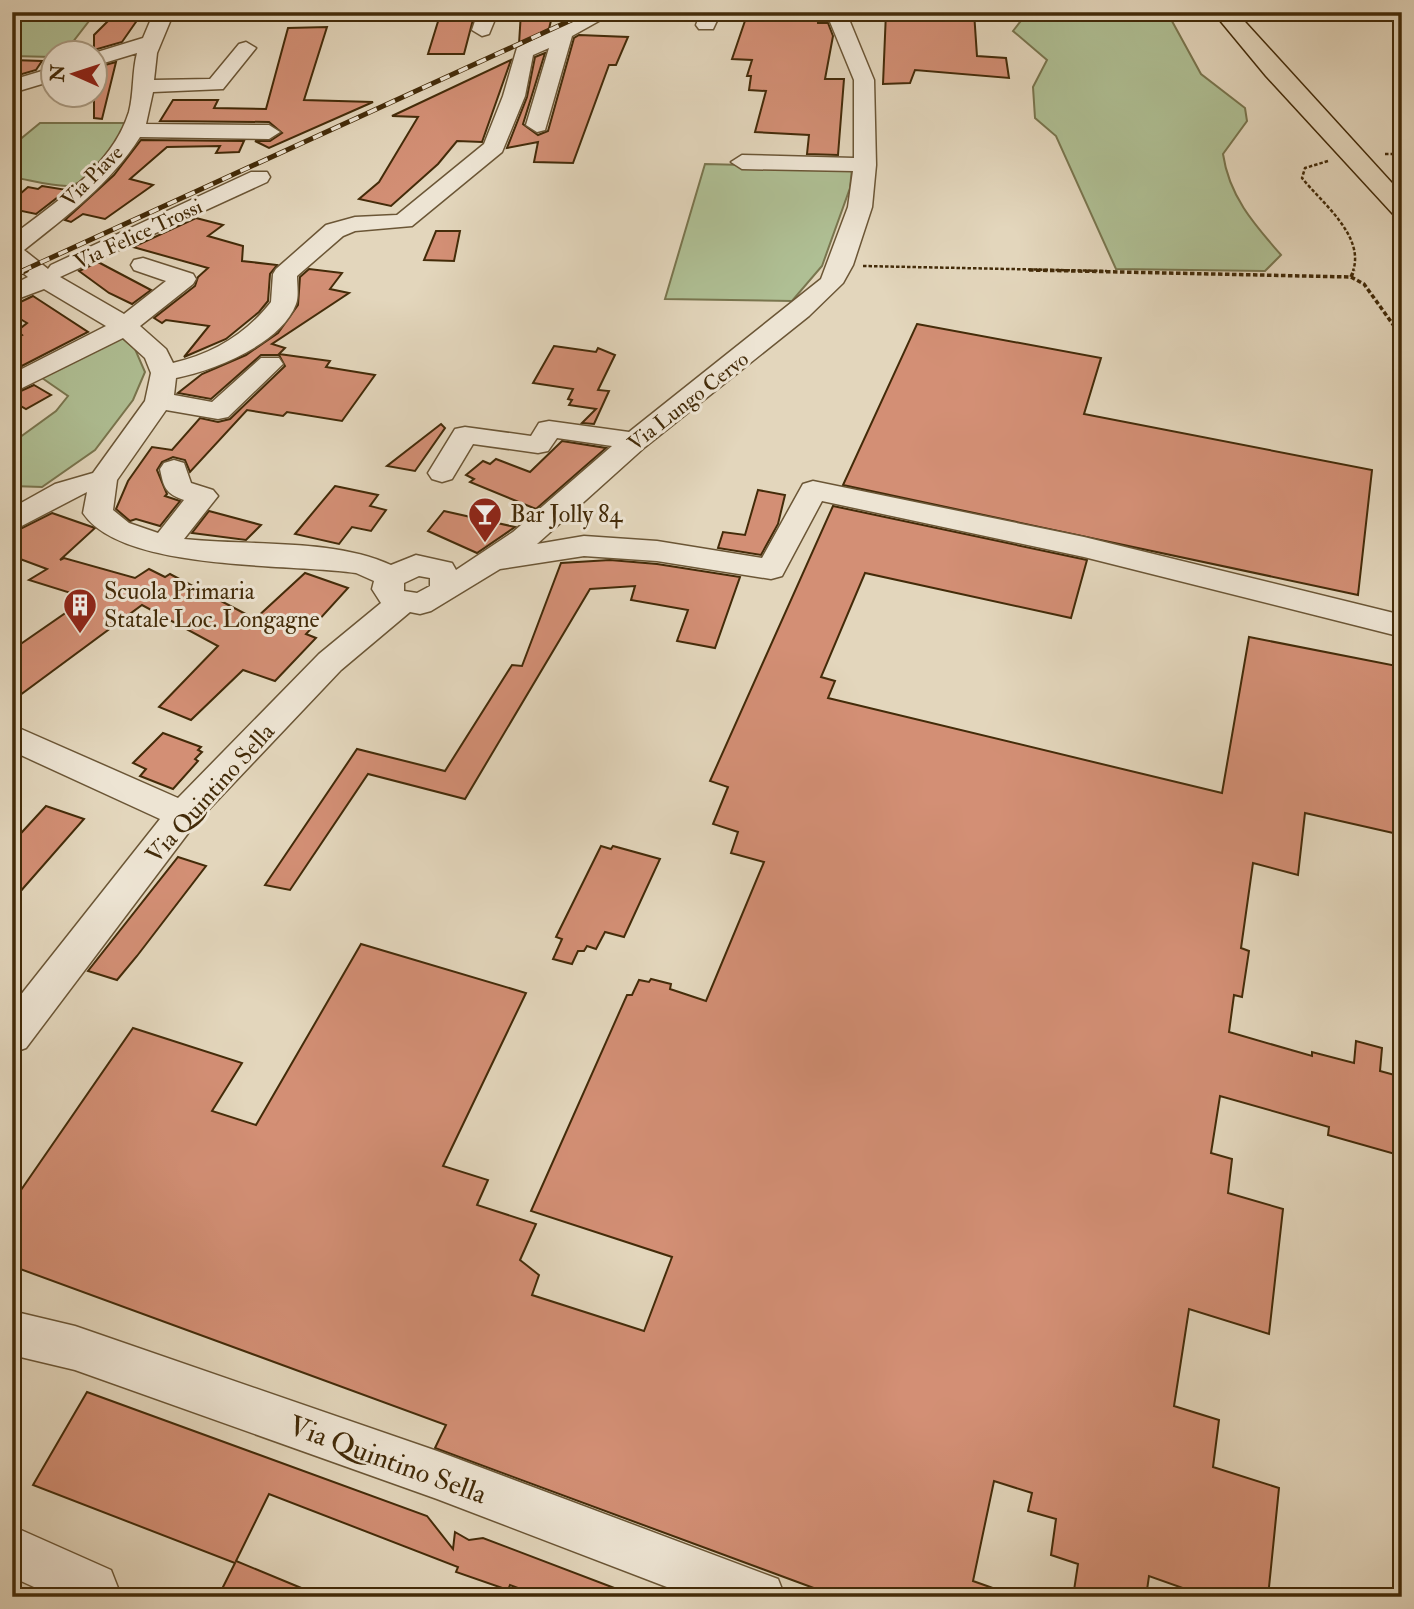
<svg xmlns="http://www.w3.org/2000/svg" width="1414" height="1609" font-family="'IM FELL Double Pica',serif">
  <rect width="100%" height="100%" fill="#e3d6bc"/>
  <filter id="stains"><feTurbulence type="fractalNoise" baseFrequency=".00286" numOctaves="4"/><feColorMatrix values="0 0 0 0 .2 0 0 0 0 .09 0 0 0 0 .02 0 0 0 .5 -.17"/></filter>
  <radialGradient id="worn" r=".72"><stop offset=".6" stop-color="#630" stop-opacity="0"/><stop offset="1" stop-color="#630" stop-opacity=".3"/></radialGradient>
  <g fill="#afbf94" stroke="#79754e" stroke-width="2">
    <polygon points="12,12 96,12 65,52 52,52 52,57 12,56"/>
    <path d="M1104 12H1167L1201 74 1245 108 1247 121 1223 154C1229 196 1254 224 1281 255L1265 271 1116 269 1056 136 1035 118 1033 87 1047 60 1013 31 1024 17Z"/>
    <path d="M40 123H123L127 126C115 144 90 185 67 186 49 186 30 180 12 177V146Z"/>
    <polygon points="705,164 852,168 850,188 822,266 792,301 665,299"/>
    <polygon points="122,338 135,349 145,372 133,400 95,450 42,487 12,486 12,443 56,411 68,396 42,378"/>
  </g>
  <g fill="#d38f75" stroke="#432b09" stroke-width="2">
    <polygon points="444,12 475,12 464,54 428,54 440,15"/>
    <polygon points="521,12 553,12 549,29 519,44"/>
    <polygon points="748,12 817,12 818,23 828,23 833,36 825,79 844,79 838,155 807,154 809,135 755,132 766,91 749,90 751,76 747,76 752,60 732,59"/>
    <polygon points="886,12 974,12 977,56 1006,58 1009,78 915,70 910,83 883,84"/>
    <polygon points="111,18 138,19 122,42 94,50 94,35"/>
    <polygon points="327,27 304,100 373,102 269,148 255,141 270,141 282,133 269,122 160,121 173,100 218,100 214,108 266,109 288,28"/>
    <polygon points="579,35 628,37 616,65 609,65 573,163 534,162 538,142 507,148 527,97 535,57 545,53 523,124 538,135 548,131 574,38"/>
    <polygon points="12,60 42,61 36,70 12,77"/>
    <polygon points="511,60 482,142 457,141 438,164 391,206 359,199 379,182 418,117 392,116"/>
    <polygon points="116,62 102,119 94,118 94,68"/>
    <polygon points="141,140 244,141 239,152 216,153 220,146 167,147 130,179 153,185 105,219 83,214 71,222 65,220 114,175"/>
    <polygon points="42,186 67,190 36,214 12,209 12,201 28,187 38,189"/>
    <polygon points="196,218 223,225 208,236 243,246 242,261 277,265 270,274 268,301 259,312 226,339 184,357 209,326 166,320 162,323 154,318 195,286 198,277 208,268 133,247"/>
    <polygon points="436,231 460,231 454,261 424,260"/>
    <polygon points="98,262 151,290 132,304 109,293 79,271"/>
    <polygon points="309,269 342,273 330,289 349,293 272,344 285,348 279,354 330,361 326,367 375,375 342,421 287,412 283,416 247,410 190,472 185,460 173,457 162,462 157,470 167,494 165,496 180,501 160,526 136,519 130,521 116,509 128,481 152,447 172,450 200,418 218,422 230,419 285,366 279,355 261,355 211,399 178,393 202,374 246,355 278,333 298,305 300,277"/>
    <polygon points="33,296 88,332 12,371 12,340 22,335 17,331 27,323 12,314 12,306"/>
    <polygon points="917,324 1101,358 1084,414 1372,470 1358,595 843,485"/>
    <polygon points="554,346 596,352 598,348 615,355 598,390 609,391 594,424 582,423 596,409 569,405 572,400 568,399 573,389 533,383"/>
    <polygon points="34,385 51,395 26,409 12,401 12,395"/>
    <polygon points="441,424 445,428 415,471 387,466"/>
    <polygon points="562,441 606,448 536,509 470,482 474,479 466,475 483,461 490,464 496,459 530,472"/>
    <polygon points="335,486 378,495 370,506 386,510 371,531 352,527 339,544 295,534"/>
    <polygon points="758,490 785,495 778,524 761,555 718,548 723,532 745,535"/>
    <polygon points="833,506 1087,560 1071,618 865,573 821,677 835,681 828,698 1222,793 1249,637 1402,667 1402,835 1305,813 1298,875 1253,863 1241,948 1249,951 1242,997 1234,995 1229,1032 1312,1056 1312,1052 1354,1063 1356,1041 1382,1048 1380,1071 1402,1077 1402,1156 1328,1135 1329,1127 1220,1096 1211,1153 1232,1159 1228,1193 1283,1209 1269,1334 1189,1309 1174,1406 1219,1420 1213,1467 1279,1488 1268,1597 1208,1597 1149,1576 1146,1597 1073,1597 1078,1564 1051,1555 1056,1519 1028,1511 1032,1493 994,1481 973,1581 1010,1594 1009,1597 838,1597 435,1448 446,1425 12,1266 12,1203 133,1028 242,1063 212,1111 256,1125 361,944 526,993 443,1166 488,1180 477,1205 536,1224 520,1260 539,1275 532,1295 644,1331 672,1257 531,1211 627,995 632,995 639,980 649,982 651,979 671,984 670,989 706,1001 764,862 731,853 738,832 713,824 728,787 710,781"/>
    <polygon points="209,511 261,525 246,540 192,533"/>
    <polygon points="444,511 515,527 477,553 428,531"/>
    <polygon points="52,513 95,528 60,560 64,558 135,578 149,569 165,577 170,574 255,619 305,573 348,588 306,634 316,638 275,681 243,670 191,720 159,707 218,646 142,605 12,701 12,650 87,598 29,580 47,569 12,556 12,533"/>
    <polygon points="610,560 657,564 740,577 715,648 677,641 688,610 631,600 635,586 590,589 465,799 368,774 290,890 265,885 357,749 445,771 512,665 522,666 561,563"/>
    <polygon points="163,733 201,747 198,750 202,752 195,759 198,761 173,789 140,776 146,769 133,763"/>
    <polygon points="46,806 84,819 12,901 12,843"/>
    <polygon points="601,846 611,849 613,846 660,859 624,937 605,932 596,949 587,946 584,951 578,951 572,964 553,959 562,939 556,937"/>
    <polygon points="178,857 206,866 137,956 117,980 88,971"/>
    <polygon points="87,1392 427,1516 453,1549 455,1532 469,1540 483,1538 638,1597 542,1597 510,1585 508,1590 456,1572 458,1567 269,1494 236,1561 323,1597 218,1597 235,1563 33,1485"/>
  </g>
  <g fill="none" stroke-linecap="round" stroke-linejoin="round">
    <g stroke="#6b5636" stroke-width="3">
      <g id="minor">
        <path d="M154 12H174L157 53 154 80 210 79 239 44 246 42 256 48 223 89 153 92 146 124 269 125 280 132 269 139 140 137C110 184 68 215 24 250L48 269 51 265 251 172H267L270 177 267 182 60 277 124 314 166 281 134 270 131 265 134 260 143 258 193 274 196 279 193 284 140 326 166 349 173 363C213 354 246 334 271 302L273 274 276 269 326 225 355 217 397 215 484 144 503 96 517 48 589 12H615L572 36 545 130 537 132 526 125 549 48 533 55 525 96 502 152 412 226 355 231 343 236 297 276C297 284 299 296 296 304 281 344 215 370 176 378L174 395 212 402 261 358H279L283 364 228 417 218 419 166 410 117 480 113 510 129 523 158 533 184 500C165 493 164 488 160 469L164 463 174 460 184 463 191 483 213 490 218 496 184 539C248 546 333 538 391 565L416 555 452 563 456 570 513 532 612 446 557 438 548 451 538 453 473 444 452 479 442 482 432 479 428 473 455 429 465 427 531 436 539 423 549 421 629 432 821 279 848 207 853 171 742 169 731 162 742 155 854 158V80L826 12H846L874 80 876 165 872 207 853 265 843 283 809 316 645 447 537 544 584 536 657 541 762 558 803 484 813 481 1084 537 1402 615V637L1084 557 822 501 782 576 771 579 657 561 584 556 500 569 431 611 420 614 410 612 341 670 195 824 26 1048 12 1053V1006L160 819 12 751V725L178 798 319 654 381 603 372 589 374 581 356 573C289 563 122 572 83 513L87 492 12 531V508L55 484 93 473 145 401 151 373 145 358 123 338 12 393V374L106 326 44 289 12 301V285L28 277 12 264V236C55 202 112 167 129 112 134 93 132 72 137 53L94 66V53L143 38ZM419 576 430 578V586L417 593 404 591V583Z"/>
        <polygon points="478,12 498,12 489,34 482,36 472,30"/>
        <polygon points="701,12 721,12 713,29 699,29 696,25"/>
        <polygon points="52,68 52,81 12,93 12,80"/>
        <polygon points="12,1311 75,1326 437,1451 778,1579 785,1597 693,1597 437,1499 75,1370 12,1355"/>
        <polygon points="12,1526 111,1570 118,1588 114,1597 56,1597 12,1577"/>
      </g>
    </g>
    <g stroke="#432b09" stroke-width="3">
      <polygon id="highway" points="1213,12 1236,12 1402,194 1402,217 1393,214 1266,76"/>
    </g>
    <g stroke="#432b09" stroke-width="2.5" stroke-dasharray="3.5 2" stroke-linecap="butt">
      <polyline points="1385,154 1402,154"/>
      <path d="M1328 161 1305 168 1302 178C1322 203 1365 236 1353 271"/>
      <polyline points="863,266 1107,271"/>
    </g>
    <g stroke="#432b09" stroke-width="3.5" stroke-dasharray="4.5 2.5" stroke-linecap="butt">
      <polyline points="1029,270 1351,277 1364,284 1402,337"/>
      <polyline points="1351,277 1354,270"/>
    </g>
    <use href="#minor" fill="#ede4d3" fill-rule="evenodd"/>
    <use href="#highway" fill="#e3d6bc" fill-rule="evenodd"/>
    <g stroke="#432b09" stroke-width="5">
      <polyline id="rail-far1" points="22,271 589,12"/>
    </g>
    <g stroke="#432b09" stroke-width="6">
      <polyline id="rail" points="12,276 26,270"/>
    </g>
    <use href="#rail-far1" stroke="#ede4d3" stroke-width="3.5" stroke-dasharray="10" stroke-linecap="butt"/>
    <use href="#rail" stroke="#ede4d3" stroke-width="4.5" stroke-dasharray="12" stroke-linecap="butt"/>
  </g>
  <defs>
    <g id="bar-pin" transform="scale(1.75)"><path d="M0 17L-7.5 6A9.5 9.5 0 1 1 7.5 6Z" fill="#8f2418" stroke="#ede4d3"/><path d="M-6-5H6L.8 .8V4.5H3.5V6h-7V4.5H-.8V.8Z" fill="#fff"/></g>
    <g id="building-pin" transform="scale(1.75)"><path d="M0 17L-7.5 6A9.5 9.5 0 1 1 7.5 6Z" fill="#8f2418" stroke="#ede4d3"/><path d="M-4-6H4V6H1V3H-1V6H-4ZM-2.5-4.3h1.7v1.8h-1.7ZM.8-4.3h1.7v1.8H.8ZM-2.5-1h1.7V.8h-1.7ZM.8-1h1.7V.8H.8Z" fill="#fff"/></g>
  </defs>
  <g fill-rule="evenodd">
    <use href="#bar-pin" x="485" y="514"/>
    <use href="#building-pin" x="80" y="605"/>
  </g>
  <g text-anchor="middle" stroke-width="6" stroke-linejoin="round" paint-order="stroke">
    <g font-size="21" fill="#432b09" stroke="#ede4d3">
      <text transform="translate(92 176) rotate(-45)" y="7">Via Piave</text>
      <text transform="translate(138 234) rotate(-25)" y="7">Via Felice Trossi</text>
      <text transform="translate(688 401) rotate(-38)" y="7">Via Lungo Cervo</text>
    </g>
    <g font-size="24" fill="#432b09" stroke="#ede4d3" text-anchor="start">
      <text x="510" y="522">Bar Jolly 84</text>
      <text x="104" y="599">Scuola Primaria<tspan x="104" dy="28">Statale Loc. Longagne</tspan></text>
    </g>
    <g font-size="24" fill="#432b09" stroke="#ede4d3">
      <text transform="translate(210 793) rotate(-48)" y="8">Via Quintino Sella</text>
    </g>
    <g font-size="28" fill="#432b09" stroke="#ede4d3">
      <text transform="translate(388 1459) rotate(20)" y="10">Via Quintino Sella</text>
    </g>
  </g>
  <rect width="1414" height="1609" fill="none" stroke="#e3d6bc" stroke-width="42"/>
  <rect x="14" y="14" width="1386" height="1581" fill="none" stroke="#432b09" stroke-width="3.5"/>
  <rect x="21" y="21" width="1372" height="1567" fill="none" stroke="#432b09" stroke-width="2"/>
  <g transform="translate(74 74) rotate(273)"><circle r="33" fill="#ede4d3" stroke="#a99a82" stroke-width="2"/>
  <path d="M0-5L12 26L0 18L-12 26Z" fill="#8f2418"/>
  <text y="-10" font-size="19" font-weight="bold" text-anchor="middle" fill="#432b09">N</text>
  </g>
  <rect width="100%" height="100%" filter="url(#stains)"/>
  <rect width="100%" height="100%" fill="url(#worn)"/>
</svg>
